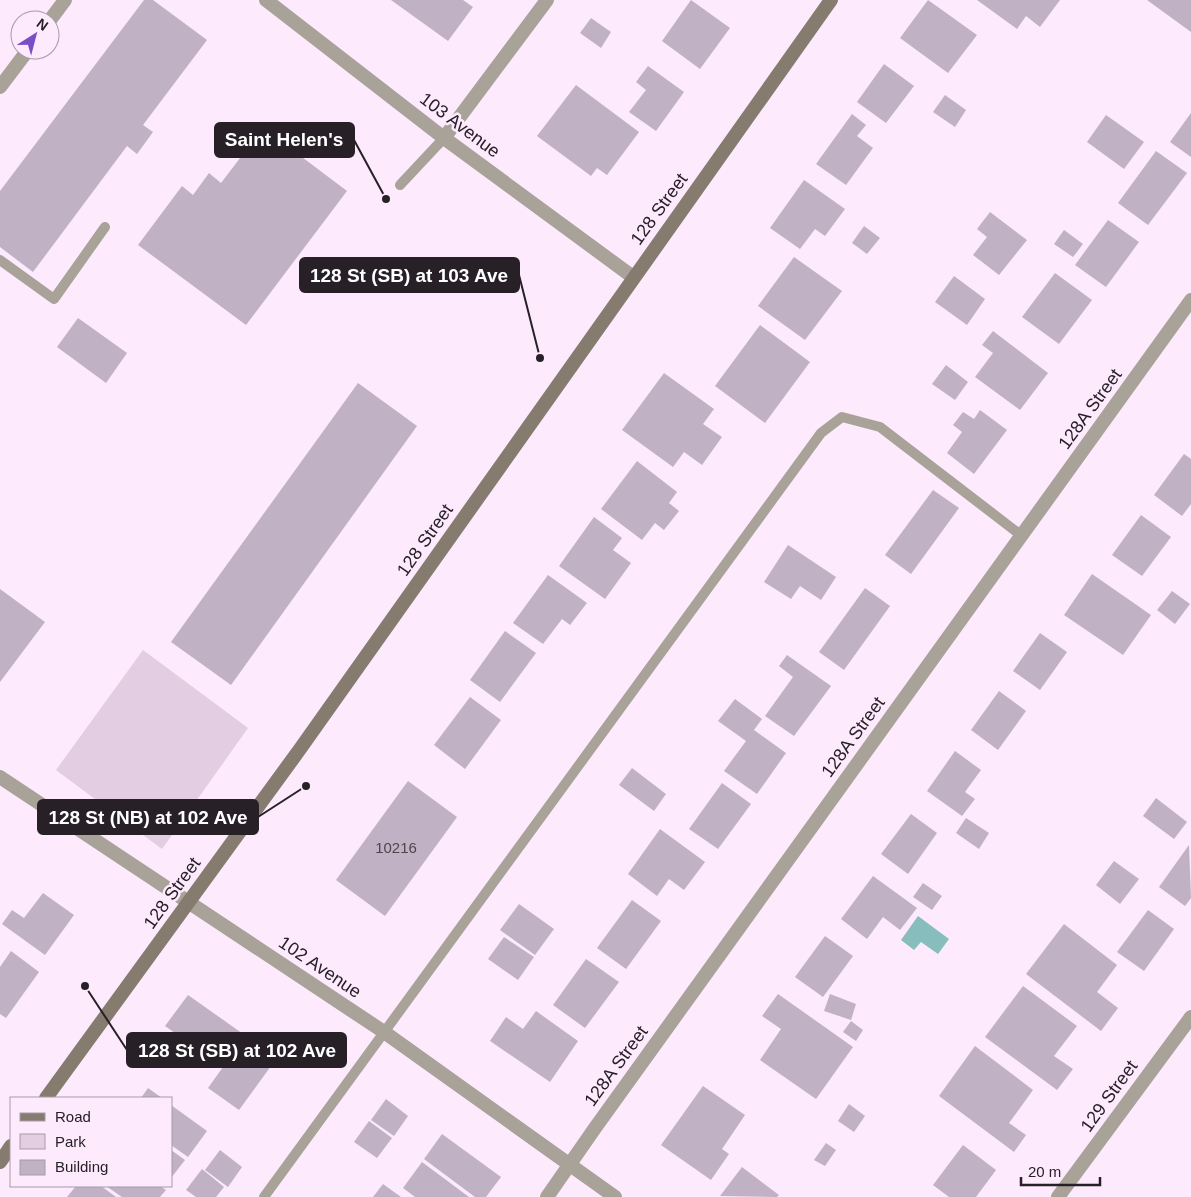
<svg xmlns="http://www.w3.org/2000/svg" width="1191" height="1197" font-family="Arial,sans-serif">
  <rect width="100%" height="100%" fill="#fdeafd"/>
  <polygon fill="#e2cde2" points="143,650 248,728 162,849 56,770"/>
  <polygon fill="#88bdbd" points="918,916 949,939 938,954 921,942 914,950 901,940"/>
  <g fill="#c1b1c4">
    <polygon points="144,0 153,0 207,40 143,125 153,132 137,154 127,146 33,272 0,247 0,191"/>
    <polygon points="391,0 463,0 473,7 448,41"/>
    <polygon points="691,0 730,28 700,69 662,41"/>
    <polygon points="928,0 977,35 948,73 900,38"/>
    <polygon points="977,0 1060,0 1040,27 1026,16 1017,29"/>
    <polygon points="1147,0 1191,0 1191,32"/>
    <polygon points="591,18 611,32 601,48 580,33"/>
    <polygon points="884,64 914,86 886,123 857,102"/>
    <polygon points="648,66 684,92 656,131 629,112 646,90 636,82"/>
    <polygon points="576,85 639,132 607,175 597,168 591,176 537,136"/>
    <polygon points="945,95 966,110 955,127 933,112"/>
    <polygon points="1191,113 1191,157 1170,142"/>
    <polygon points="852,114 866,125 857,136 873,148 846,185 816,164"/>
    <polygon points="1106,115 1144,142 1124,169 1087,142"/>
    <polygon points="274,136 347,191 246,325 138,245 182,186 193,195 209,173 221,183 253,141 264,149"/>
    <polygon points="1156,151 1187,173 1148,225 1118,203"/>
    <polygon points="804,180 845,209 825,236 815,229 800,249 770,228"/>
    <polygon points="990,212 1027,240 999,275 973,255 987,237 977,229"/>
    <polygon points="1108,220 1139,242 1106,287 1075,265"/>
    <polygon points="864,226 880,238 867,254 852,243"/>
    <polygon points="1064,230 1083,244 1073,257 1054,244"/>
    <polygon points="794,257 842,291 805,340 758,306"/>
    <polygon points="1055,273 1092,300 1059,344 1022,317"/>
    <polygon points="954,276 985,299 967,325 935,302"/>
    <polygon points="78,318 127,353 106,383 57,347"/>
    <polygon points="760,325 810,362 765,423 715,386"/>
    <polygon points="993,331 1048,373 1020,410 975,377 993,353 982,345"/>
    <polygon points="946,365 968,382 955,400 932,384"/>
    <polygon points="664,373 714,409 703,424 722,437 702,465 684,452 673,467 622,430"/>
    <polygon points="358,383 417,426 231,685 171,642"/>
    <polygon points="980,410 1007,430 974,474 947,453 962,432 953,425 963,412 974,419"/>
    <polygon points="1184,454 1191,459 1191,504 1182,516 1154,495"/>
    <polygon points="637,461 677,492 669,503 679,511 664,530 655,523 642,540 601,509"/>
    <polygon points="933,490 959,508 911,574 885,555"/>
    <polygon points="1141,515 1171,537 1142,576 1112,555"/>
    <polygon points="594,517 622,538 613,550 631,563 605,599 559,566"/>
    <polygon points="788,545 836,577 821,600 800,586 791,599 764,582"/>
    <polygon points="1092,574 1151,615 1123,655 1064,615"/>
    <polygon points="548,575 587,603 570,625 562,619 543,644 513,623"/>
    <polygon points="865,588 890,606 844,670 819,652"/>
    <polygon points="0,589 45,622 0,682"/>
    <polygon points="1172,591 1190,604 1175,624 1157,610"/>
    <polygon points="505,631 536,653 500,702 470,680"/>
    <polygon points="1040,633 1067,652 1040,690 1013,671"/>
    <polygon points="787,655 831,686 794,736 765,716 793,677 779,666"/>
    <polygon points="999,691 1026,711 998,750 971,730"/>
    <polygon points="470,697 501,720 465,769 434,745"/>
    <polygon points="735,699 762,719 754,730 786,753 757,794 724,771 746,741 718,721"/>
    <polygon points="955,751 981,770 965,792 975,799 962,816 927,791"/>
    <polygon points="632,768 666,794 654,811 619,785"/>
    <polygon points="408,781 457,817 385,916 336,880"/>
    <polygon points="722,783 751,804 718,849 689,829"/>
    <polygon points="1156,798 1187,822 1174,839 1143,816"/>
    <polygon points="911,814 937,833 908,874 881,854"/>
    <polygon points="966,818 989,833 979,849 956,833"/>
    <polygon points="660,829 705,862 684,890 669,879 657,896 628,874"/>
    <polygon points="1189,845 1191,898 1185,906 1159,887"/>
    <polygon points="1114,861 1139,879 1120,904 1096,885"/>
    <polygon points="873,876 917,908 900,930 883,917 867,939 841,919"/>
    <polygon points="923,883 942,896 932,910 913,897"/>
    <polygon points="43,893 74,915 45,955 2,924 12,910 24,918"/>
    <polygon points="632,900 661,921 626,969 597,948"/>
    <polygon points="519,904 554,929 535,955 500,930"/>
    <polygon points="1148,910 1174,929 1144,971 1117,952"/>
    <polygon points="1064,924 1117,965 1097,992 1118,1008 1101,1031 1026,974"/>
    <polygon points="825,936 853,956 823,997 795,977"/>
    <polygon points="504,937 534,957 518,980 488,959"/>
    <polygon points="11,951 39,972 6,1018 0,1014 0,967"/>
    <polygon points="586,959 619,982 585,1028 553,1005"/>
    <polygon points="1023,986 1077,1026 1054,1056 1073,1069 1057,1090 985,1037"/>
    <polygon points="778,994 853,1047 816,1099 760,1060 781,1029 762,1016"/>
    <polygon points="830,994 856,1004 851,1020 824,1011"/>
    <polygon points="188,995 246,1036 240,1044 271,1066 239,1110 208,1088 223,1067 165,1026"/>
    <polygon points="536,1011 578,1041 550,1082 490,1041 506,1017 523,1029"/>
    <polygon points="851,1021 863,1030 856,1041 843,1032"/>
    <polygon points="975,1046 1033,1090 1009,1123 1026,1135 1014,1152 939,1096"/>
    <polygon points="703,1086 745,1115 722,1149 729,1154 711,1180 661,1145"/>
    <polygon points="148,1088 162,1098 141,1098"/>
    <polygon points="386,1099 408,1116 394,1136 371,1120"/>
    <polygon points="849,1104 865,1116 854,1132 838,1121"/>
    <polygon points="171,1105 207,1131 188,1157 171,1145"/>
    <polygon points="369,1121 392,1138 377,1158 354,1142"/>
    <polygon points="442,1134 501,1177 486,1197 475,1197 424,1159"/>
    <polygon points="826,1143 836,1150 825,1166 814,1160"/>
    <polygon points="963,1145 996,1170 976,1197 949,1197 933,1185"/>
    <polygon points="171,1150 185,1160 171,1178"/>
    <polygon points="220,1150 242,1167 228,1187 205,1170"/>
    <polygon points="422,1162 469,1197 415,1197 403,1188"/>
    <polygon points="742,1167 779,1195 777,1197 720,1196"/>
    <polygon points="202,1169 224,1187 216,1197 196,1197 186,1190"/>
    <polygon points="383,1184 401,1197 373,1197"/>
    <polygon points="76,1186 101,1186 116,1197 67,1197"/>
    <polygon points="106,1186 160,1186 166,1190 160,1197 122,1197"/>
  </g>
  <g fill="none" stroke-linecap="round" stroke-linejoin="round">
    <g stroke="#a8a299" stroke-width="10">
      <polyline points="400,185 444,138"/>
      <polyline points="0,260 54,299 105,227"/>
      <polyline points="264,1197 821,433 842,417 880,427 1022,536"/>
    </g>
    <g stroke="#a8a299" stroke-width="14">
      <polyline points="266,0 444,138 633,277"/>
      <polyline points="50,20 65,0"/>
      <polyline points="0,87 28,50"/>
      <polyline points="444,138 547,0"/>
      <polyline points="0,777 384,1032 615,1197"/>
      <polyline points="547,1197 595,1128 1191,300"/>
      <polyline points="1058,1197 1191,1017"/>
    </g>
    <g stroke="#857c6f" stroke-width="14">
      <polyline points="46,1098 300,749 831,0"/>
      <polyline points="0,1162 11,1146"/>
    </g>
  </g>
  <g text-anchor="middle" stroke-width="5" stroke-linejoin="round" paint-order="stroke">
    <g font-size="15" fill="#4e454e">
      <text x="396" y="853">10216</text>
    </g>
    <g font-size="18" fill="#272127" stroke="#fdeafd">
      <text transform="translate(460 125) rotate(37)" y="6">103 Avenue</text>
      <text transform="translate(659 209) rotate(-54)" y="6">128 Street</text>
      <text transform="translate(1090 409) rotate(-54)" y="6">128A Street</text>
      <text transform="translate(425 540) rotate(-55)" y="6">128 Street</text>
      <text transform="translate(853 737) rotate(-54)" y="6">128A Street</text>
      <text transform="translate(172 893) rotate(-54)" y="6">128 Street</text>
      <text transform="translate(320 967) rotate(34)" y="6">102 Avenue</text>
      <text transform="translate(616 1066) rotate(-54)" y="6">128A Street</text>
      <text transform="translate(1109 1096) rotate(-54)" y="6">129 Street</text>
    </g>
  </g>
  <path fill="none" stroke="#272127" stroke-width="2" d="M386 199L354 140M540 358L519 275M306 786L258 817M85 986L127 1050"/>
  <g fill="#272127" stroke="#fdeafd" stroke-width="2">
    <circle cx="386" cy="199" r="5"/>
    <circle cx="540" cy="358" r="5"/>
    <circle cx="306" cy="786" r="5"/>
    <circle cx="85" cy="986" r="5"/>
  </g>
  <g fill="#272127" stroke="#272127" stroke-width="2">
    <rect x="215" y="123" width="139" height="34" rx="5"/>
    <rect x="300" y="258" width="219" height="34" rx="5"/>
    <rect x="38" y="800" width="220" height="34" rx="5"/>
    <rect x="127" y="1033" width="219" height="34" rx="5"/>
  </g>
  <g font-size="19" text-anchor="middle" font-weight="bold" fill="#fff">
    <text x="284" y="146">Saint Helen's</text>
    <text x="409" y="282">128 St (SB) at 103 Ave</text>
    <text x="148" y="824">128 St (NB) at 102 Ave</text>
    <text x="237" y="1057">128 St (SB) at 102 Ave</text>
  </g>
  <rect x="10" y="1097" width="162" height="90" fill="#fdeafd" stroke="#a79aa7"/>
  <rect x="20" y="1113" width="25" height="8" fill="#857c6f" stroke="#a79aa7"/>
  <text x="55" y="1122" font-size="15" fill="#272127">Road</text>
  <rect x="20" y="1134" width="25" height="15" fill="#e2cde2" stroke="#a79aa7"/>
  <text x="55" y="1147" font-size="15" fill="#272127">Park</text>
  <rect x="20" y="1160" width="25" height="15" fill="#c1b1c4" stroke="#a79aa7"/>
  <text x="55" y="1172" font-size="15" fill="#272127">Building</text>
  <g transform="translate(35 35) rotate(36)"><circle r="24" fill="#fdeafd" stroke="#a79aa7"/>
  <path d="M0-4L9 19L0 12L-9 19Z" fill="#7a4ec6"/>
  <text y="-8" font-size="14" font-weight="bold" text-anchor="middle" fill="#272127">N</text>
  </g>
  <path d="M1021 1177v8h79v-8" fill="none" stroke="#272127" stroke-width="2.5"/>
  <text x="1028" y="1177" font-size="15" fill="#272127" stroke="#fdeafd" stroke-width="4" paint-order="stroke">20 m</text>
</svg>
